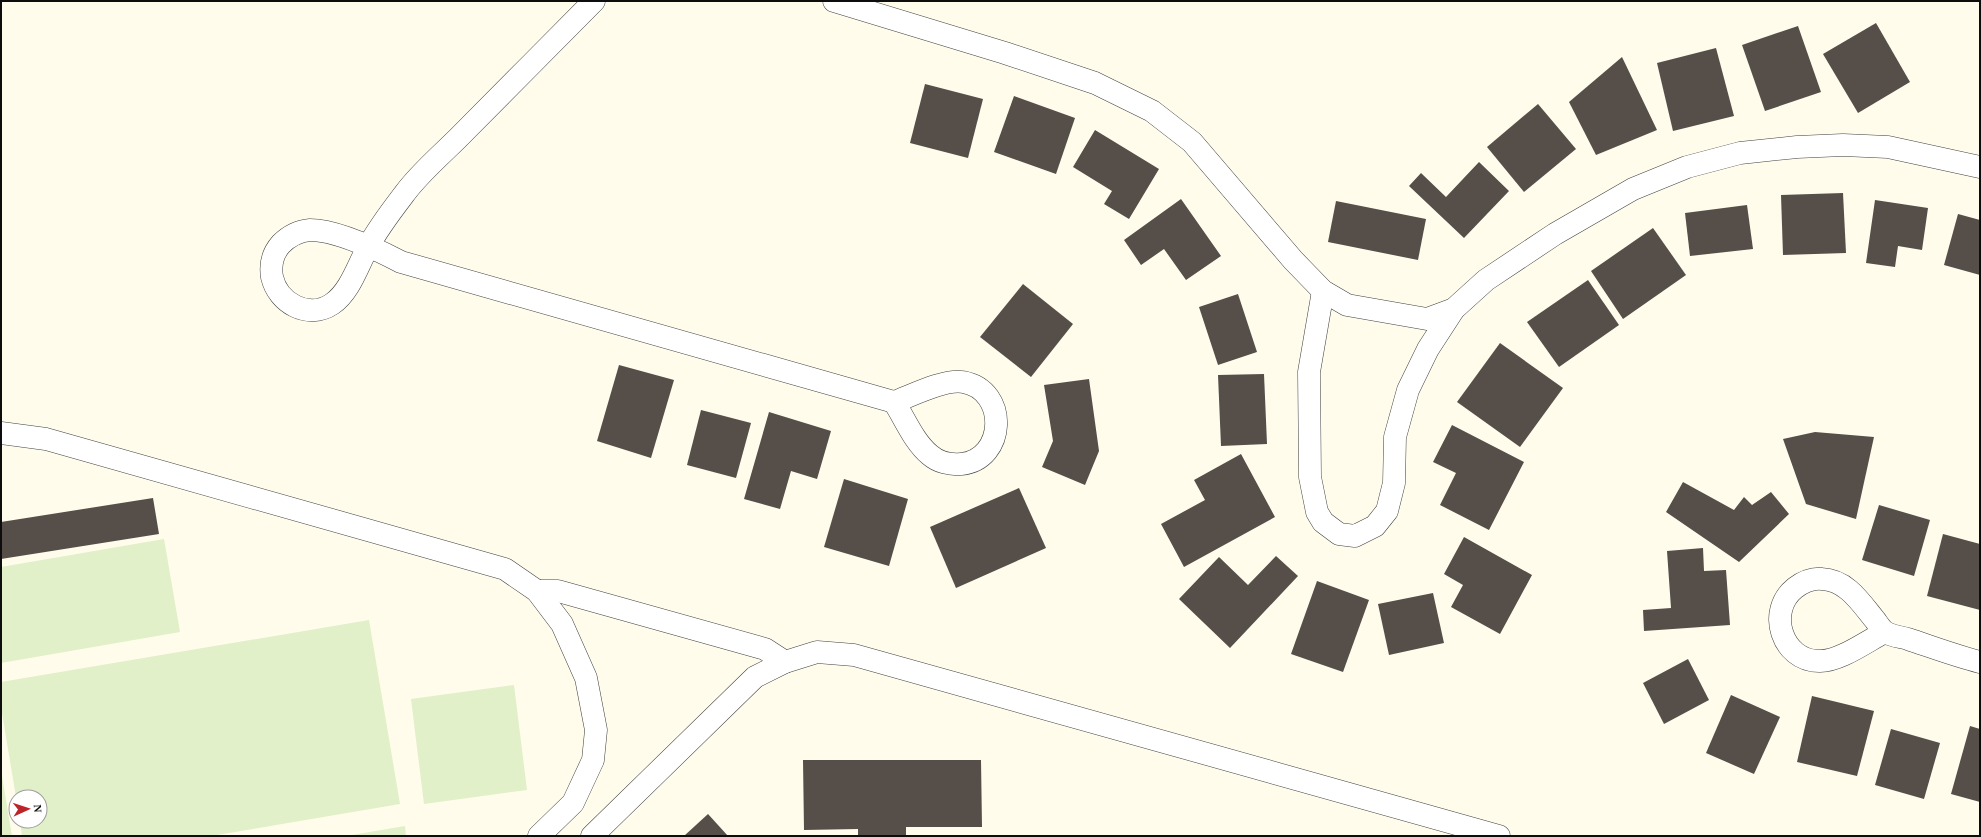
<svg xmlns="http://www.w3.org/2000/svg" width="1981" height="837" font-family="'Times New Roman',serif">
  <rect width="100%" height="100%" fill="#fffcec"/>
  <g fill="#e1f0c8">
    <polygon points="164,539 180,632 1,663 1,567"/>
    <polygon points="369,620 400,804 211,836 22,836 20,821 40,821 40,797 16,797 1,707 1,682"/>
    <polygon points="514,685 527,790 424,804 411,699"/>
    <polygon points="1,770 12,836 1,836"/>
    <polygon points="405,826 406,836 346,836"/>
  </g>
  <g fill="#554e49">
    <polygon points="1876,23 1910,82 1858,113 1823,54"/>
    <polygon points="1798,26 1821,92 1765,111 1742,45"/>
    <polygon points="1716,48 1734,116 1673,131 1657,63"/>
    <polygon points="1622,57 1657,130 1596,155 1569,102"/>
    <polygon points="925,84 983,99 968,158 910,143"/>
    <polygon points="1014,96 1075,118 1056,174 994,152"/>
    <polygon points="1538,104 1576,149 1524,192 1487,147"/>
    <polygon points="1095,130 1159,169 1129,219 1104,204 1112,191 1073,167"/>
    <polygon points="1479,162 1509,191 1464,238 1409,186 1421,173 1446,197"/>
    <polygon points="1843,193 1846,253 1783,255 1781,195"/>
    <polygon points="1181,199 1221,256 1186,280 1164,249 1141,265 1124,240"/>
    <polygon points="1875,200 1928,208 1922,250 1898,246 1895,267 1866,263"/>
    <polygon points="1336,201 1426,219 1418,260 1328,242"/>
    <polygon points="1747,205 1753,249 1690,256 1685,213"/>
    <polygon points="1958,214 1980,220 1980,275 1944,265"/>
    <polygon points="1653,228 1686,275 1623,319 1591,271"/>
    <polygon points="1588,280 1619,325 1559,367 1527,322"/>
    <polygon points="1023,284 1073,324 1031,377 980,337"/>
    <polygon points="1238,294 1257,352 1218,365 1199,307"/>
    <polygon points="1500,343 1563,388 1520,447 1457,402"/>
    <polygon points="619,365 674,380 651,458 597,441"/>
    <polygon points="1264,374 1267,444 1221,446 1218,375"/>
    <polygon points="1089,379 1099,451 1085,485 1042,467 1053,441 1044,385"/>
    <polygon points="701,410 751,423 736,478 687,465"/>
    <polygon points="769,412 831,431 817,479 791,471 780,509 744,499"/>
    <polygon points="1452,425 1524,462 1489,530 1440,505 1456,473 1433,462"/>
    <polygon points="1815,432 1874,437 1856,519 1806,504 1783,439"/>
    <polygon points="1241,454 1275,517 1184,567 1161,524 1205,500 1194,480"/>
    <polygon points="844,479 908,499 889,566 824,547"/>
    <polygon points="1683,482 1734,510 1744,497 1752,505 1771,492 1789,514 1739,562 1666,512"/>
    <polygon points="1019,488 1046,548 956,588 930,527"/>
    <polygon points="153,498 159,534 1,559 1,522"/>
    <polygon points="1879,505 1930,520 1914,576 1862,560"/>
    <polygon points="1943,534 1980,544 1980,610 1927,596"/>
    <polygon points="1464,537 1532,575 1500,634 1451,607 1463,585 1444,574"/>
    <polygon points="1703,548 1704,571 1726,570 1730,625 1644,631 1643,610 1671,608 1667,551"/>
    <polygon points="1276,556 1298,576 1230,648 1179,599 1219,557 1248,585"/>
    <polygon points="1317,581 1369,600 1343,672 1291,654"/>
    <polygon points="1433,593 1444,643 1389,655 1378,604"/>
    <polygon points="1688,659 1709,700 1664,724 1643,683"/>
    <polygon points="1731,695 1780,717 1754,774 1706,753"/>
    <polygon points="1812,696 1874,711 1857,776 1797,762"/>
    <polygon points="1970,726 1980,729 1980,802 1951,794"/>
    <polygon points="1891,729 1940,743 1924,799 1875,785"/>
    <polygon points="803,760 981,760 982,827 906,827 906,836 858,836 858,829 804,830"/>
    <polygon points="708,814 728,836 684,836"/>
  </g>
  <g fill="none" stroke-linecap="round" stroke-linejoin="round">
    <g stroke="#404040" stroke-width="23">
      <g id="minor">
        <path d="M594 1C551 44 509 87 466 130 446 151 422 170 405 193 392 210 378 228 368 247 358 265 350 292 332 304 308 320 278 303 272 277 270 265 273 253 281 244 289 236 299 231 310 230 336 230 378 250 401 262L894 402C913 395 944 379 963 382 1009 390 1006 460 961 464 950 465 938 462 930 455 914 442 905 419 894 402"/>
        <polyline points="834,1 1005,53 1095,83 1152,111 1192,142 1293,260 1323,291 1347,305 1427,319 1454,309"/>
        <polyline points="1323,291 1309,372 1310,477 1317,512 1323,522 1339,534 1355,536 1375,526 1387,511 1394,483 1395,437 1408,390 1428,349 1454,309 1486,280 1555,234 1633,189 1687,167 1740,153 1797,147 1843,145 1888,147 1980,167"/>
        <polyline points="1,433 46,439 505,569 537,591 562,624 586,678 596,730 593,760 573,803 539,836"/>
        <polyline points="537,591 558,591 765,649 785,662"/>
        <path d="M1885 632C1867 641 1839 662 1819 661 1782 661 1766 611 1795 588 1803 582 1812 578 1822 579 1847 580 1861 603 1875 620 1878 624 1881 629 1885 632 1891 636 1901 637 1908 639 1932 647 1956 656 1980 662"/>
        <polyline points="592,836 755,677 785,662 817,652 854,655 1499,836"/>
      </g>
    </g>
    <use href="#minor" stroke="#fff" stroke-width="22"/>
  </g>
  <rect width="1981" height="837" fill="none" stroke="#0d0d0d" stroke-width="4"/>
  <g transform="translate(28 809) rotate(87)"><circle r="19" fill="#ffffff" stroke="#9e9e9e"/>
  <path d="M0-3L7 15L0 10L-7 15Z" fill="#bc2527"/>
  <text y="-6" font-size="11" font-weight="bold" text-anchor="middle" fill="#0d0d0d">N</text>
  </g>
</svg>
